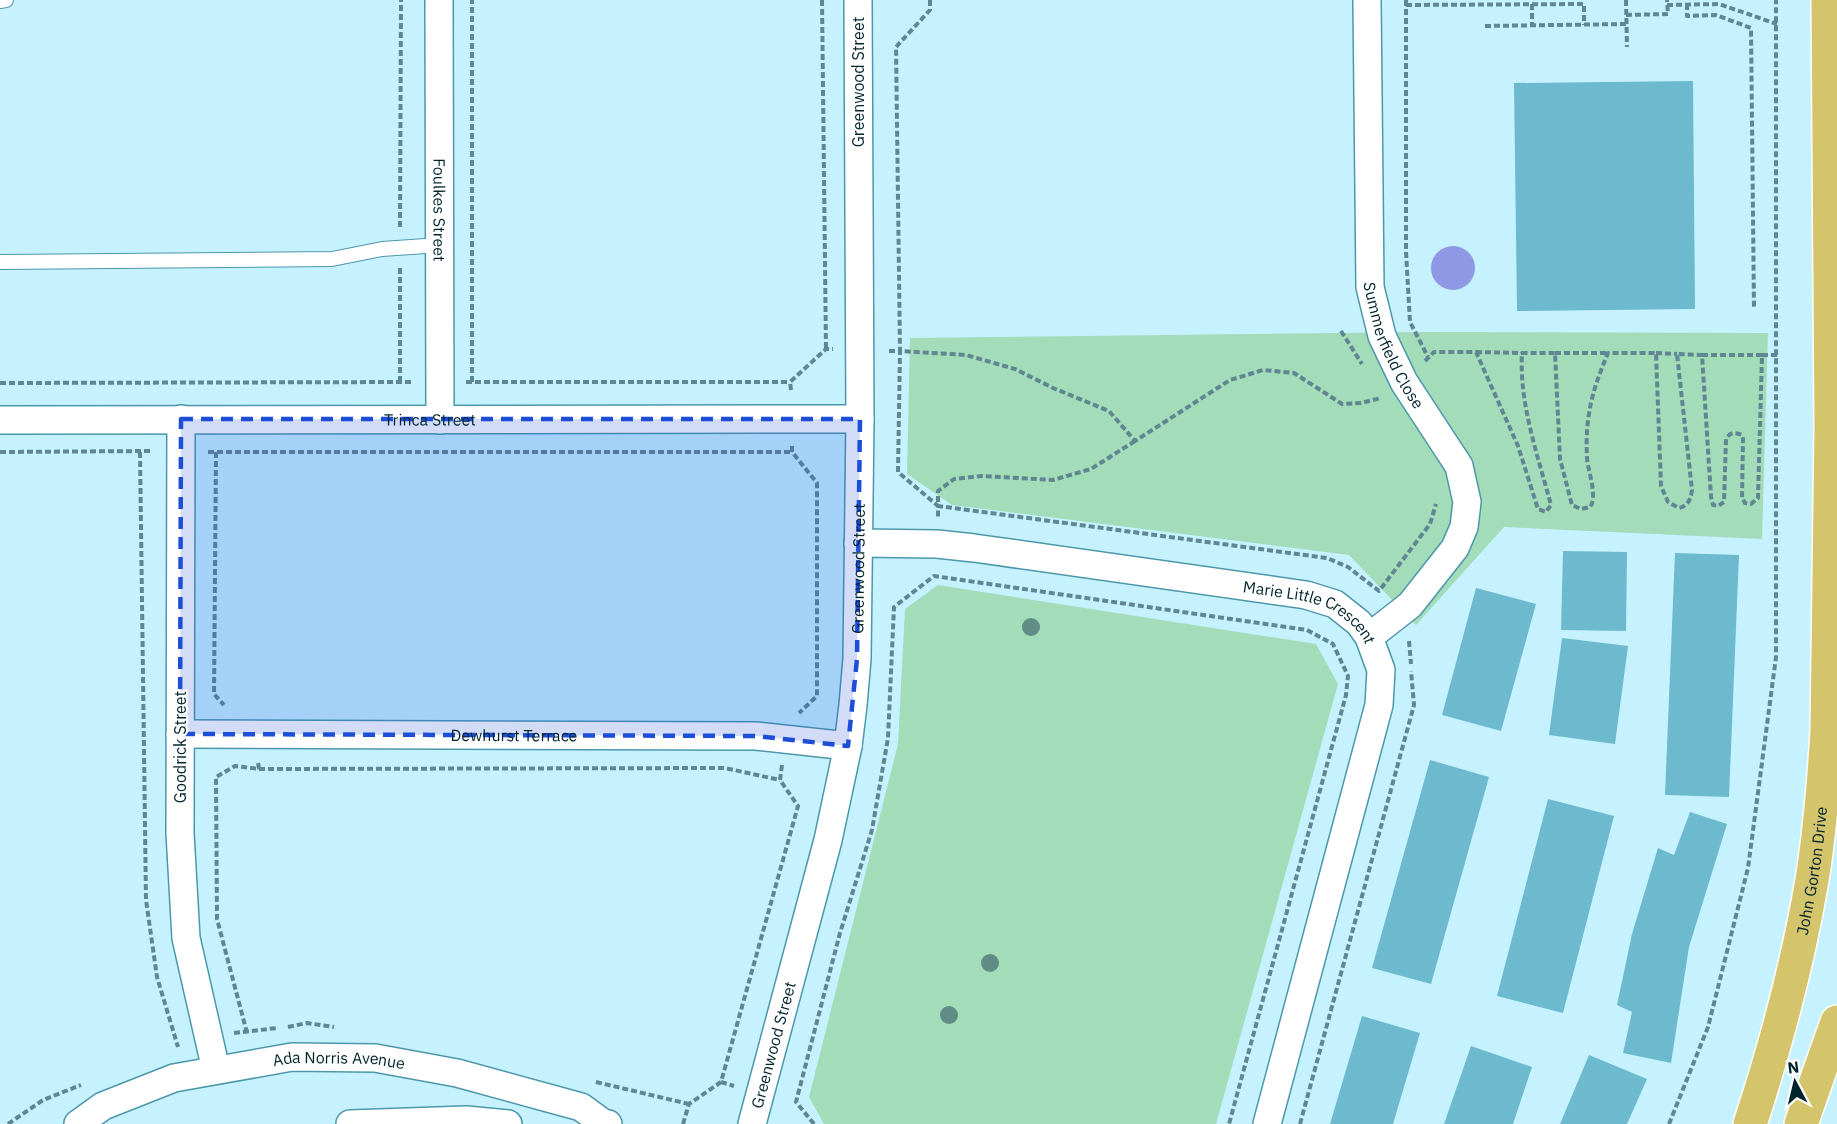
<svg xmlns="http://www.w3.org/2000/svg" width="1837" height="1124" font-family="'IBM Plex Sans',sans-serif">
  <rect width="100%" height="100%" fill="#c6f2ff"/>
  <g fill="#a3dcb9">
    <polygon points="1424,332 1768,333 1762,539 1504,527 1416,625 1349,555 952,505 907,474 910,338"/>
    <polygon points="938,585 1316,644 1338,684 1216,1124 824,1124 809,1097 898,744 905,609"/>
  </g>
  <circle fill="#8e98e4" cx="1453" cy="268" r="22"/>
  <g fill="#6db9cd">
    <polygon points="1693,81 1695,309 1517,311 1514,83"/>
    <polygon points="1563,551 1627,552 1626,631 1561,630"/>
    <polygon points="1675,553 1739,555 1729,797 1665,795"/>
    <polygon points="1476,588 1536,604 1501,731 1442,715"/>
    <polygon points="1562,638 1628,646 1615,744 1549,735"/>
    <polygon points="1430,760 1489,777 1431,984 1372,968"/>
    <polygon points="1548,799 1614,816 1563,1013 1497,996"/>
    <polygon points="1690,812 1727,824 1689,947 1671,1063 1623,1053 1632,1012 1617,1005 1632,934 1658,848 1674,855"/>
    <polygon points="1362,1016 1420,1033 1393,1124 1330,1124"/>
    <polygon points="1471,1046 1532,1067 1513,1124 1444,1124"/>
    <polygon points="1589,1055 1647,1079 1627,1124 1560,1124"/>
  </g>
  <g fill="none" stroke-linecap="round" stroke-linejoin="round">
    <g stroke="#4c97ac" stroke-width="16">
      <g id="lane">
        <polyline points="0,1 6,0"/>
        <polyline points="0,262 332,259 382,249 440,245"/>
      </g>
    </g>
    <g stroke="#4c97ac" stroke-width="30">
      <g id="street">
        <path id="s1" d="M439 0 440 420"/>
        <path id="s2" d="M1367 0 1370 287 1382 336 1404 382 1459 466 1467 502 1464 527 1455 548 1410 605 1369 637"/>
        <polyline points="181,419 180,833 186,938 216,1070"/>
        <path id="s3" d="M0 420 860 419"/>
        <path id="s4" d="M858 543 937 544 974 548 1306 595 1335 604 1359 623 1369 637 1381 670 1379 705 1267 1124"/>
        <path id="s5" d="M180 734 756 736 848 746"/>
        <path id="s6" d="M78 1124 103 1106 174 1078 292 1057 375 1058 457 1073 581 1107 603 1123 608 1124"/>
        <polyline points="350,1124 466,1120 508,1124"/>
        <path id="s7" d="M752 1124 828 840 848 746 853 705 857 659 860 419 858 0"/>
      </g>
    </g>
    <g stroke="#fff" stroke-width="36">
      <g id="primary">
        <path id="s8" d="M1750 1124C1776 1045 1798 962 1812 880 1820 831 1824 780 1827 730L1831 427 1828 0"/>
        <polyline points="1801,1124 1837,1022"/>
      </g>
    </g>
    <g stroke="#5f8691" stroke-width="4" stroke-dasharray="6 3" stroke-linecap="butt">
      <polyline points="822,0 826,349"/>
      <polyline points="930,0 930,10 896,47 900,351 966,355 1015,369 1053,388 1109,411 1135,441 1230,380 1263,370 1294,373 1342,404 1361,403 1381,398"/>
      <polyline points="1406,0 1406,252 1410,322 1428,357"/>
      <polyline points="1626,0 1627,47"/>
      <polyline points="1532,4 1532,25"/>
      <polyline points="1687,4 1687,16 1716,15 1751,28 1754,308"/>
      <polyline points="1406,5 1584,4 1584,25"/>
      <polyline points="1667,5 1719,4 1777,24"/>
      <polyline points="1626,15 1668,14 1667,0"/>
      <polyline points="1485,26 1627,24"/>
      <polyline points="400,227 401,0"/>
      <polyline points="1341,331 1362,364"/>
      <polyline points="889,351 900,351 898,472 938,506 938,518"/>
      <polyline points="1476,352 1522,353"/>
      <polyline points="1555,353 1608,353"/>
      <polyline points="1656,353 1677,354"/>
      <polyline points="1702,355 1762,355"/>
      <path d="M1425 361 1434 352H1476L1518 446 1538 509 1546 512 1551 505C1538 456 1519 404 1522 353H1555L1560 459 1572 505 1581 509 1590 507C1598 497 1588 471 1587 458 1585 416 1592 391 1608 353H1656L1661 486 1668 502 1679 508C1688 506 1691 499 1692 490L1677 354 1702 355 1711 497 1713 505 1718 506 1724 502 1726 439C1730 432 1735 432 1742 435L1743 439 1742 498 1745 503 1751 504 1758 498 1762 355H1777"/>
      <polyline points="400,382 400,268"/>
      <polyline points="466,382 790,382"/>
      <polyline points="472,382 472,0"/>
      <polyline points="0,383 413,382"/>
      <polyline points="791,390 790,382 826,349 833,349"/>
      <polyline points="1135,441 1091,469 1053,480 981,476 954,479 938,491 938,506 1327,558 1348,567 1379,591 1430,524 1436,504"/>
      <polyline points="792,446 792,452 817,483 817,696 799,713"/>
      <polyline points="0,452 152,451"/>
      <polyline points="140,452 146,900 157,977 178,1047"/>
      <polyline points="208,452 792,452"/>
      <polyline points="216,452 214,694 224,705"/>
      <polyline points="1409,641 1411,664"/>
      <polyline points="259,769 725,768 780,780"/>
      <polyline points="288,1027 307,1023 334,1027"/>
      <polyline points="234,1033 277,1028"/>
      <polyline points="247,1033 217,919 216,777 235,766 259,769 258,762"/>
      <polyline points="596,1082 689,1104"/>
      <polyline points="721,1082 734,1086"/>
      <polyline points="8,1124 43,1100 81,1085"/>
      <polyline points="683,1124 689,1104 721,1082 798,806 780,780 782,765"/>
      <polyline points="814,1124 796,1102 840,933 872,830 888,738 894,607 934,576 1307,630 1333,644 1348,676 1346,695 1229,1124"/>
      <polyline points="1300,1124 1414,705 1411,671"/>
      <polyline points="1669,1124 1708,1027 1748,868 1776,657 1776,0"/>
    </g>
    <use href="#lane" stroke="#fff" stroke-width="14"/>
    <use href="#street" stroke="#fff" stroke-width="27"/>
    <use href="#primary" stroke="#d4c56d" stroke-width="33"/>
  </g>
  <g fill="#618b85">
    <circle cx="1031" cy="627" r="9"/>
    <circle cx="990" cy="963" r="9"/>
    <circle cx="949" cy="1015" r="9"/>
  </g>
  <path fill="#1d4ed8" fill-opacity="0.2" stroke="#1d4ed8" stroke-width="4.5" stroke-dasharray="12 8" stroke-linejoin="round" d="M181 419H860L857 659 848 746 756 736 180 734Z"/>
  <g text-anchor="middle" stroke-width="4.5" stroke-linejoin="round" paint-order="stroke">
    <g font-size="16" fill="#02242c" stroke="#fff">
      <text transform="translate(858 82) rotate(-90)" y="6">Greenwood Street</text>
      <text dy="6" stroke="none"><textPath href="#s1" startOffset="210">Foulkes Street</textPath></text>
      <text dy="6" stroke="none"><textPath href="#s2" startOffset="350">Summerfield Close</textPath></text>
      <text dy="6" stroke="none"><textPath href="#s3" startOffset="430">Trinca Street</textPath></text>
      <text dy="6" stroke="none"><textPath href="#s7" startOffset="568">Greenwood Street</textPath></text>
      <text dy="6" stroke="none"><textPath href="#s4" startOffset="462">Marie Little Crescent</textPath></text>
      <text dy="6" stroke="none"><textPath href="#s5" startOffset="334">Dewhurst Terrace</textPath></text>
      <text transform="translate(180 747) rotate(-90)" y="6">Goodrick Street</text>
      <text dy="6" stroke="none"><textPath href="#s8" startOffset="261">John Gorton Drive</textPath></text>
      <text dy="6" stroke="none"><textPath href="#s7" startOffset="82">Greenwood Street</textPath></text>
      <text dy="6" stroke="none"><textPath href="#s6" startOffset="274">Ada Norris Avenue</textPath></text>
    </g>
  </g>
  <g transform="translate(1795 1082) rotate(353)" stroke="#ffffff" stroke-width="4.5" paint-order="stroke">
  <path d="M0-4.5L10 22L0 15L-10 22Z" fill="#02242c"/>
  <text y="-9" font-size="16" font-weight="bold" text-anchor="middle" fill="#02242c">N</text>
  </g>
</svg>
